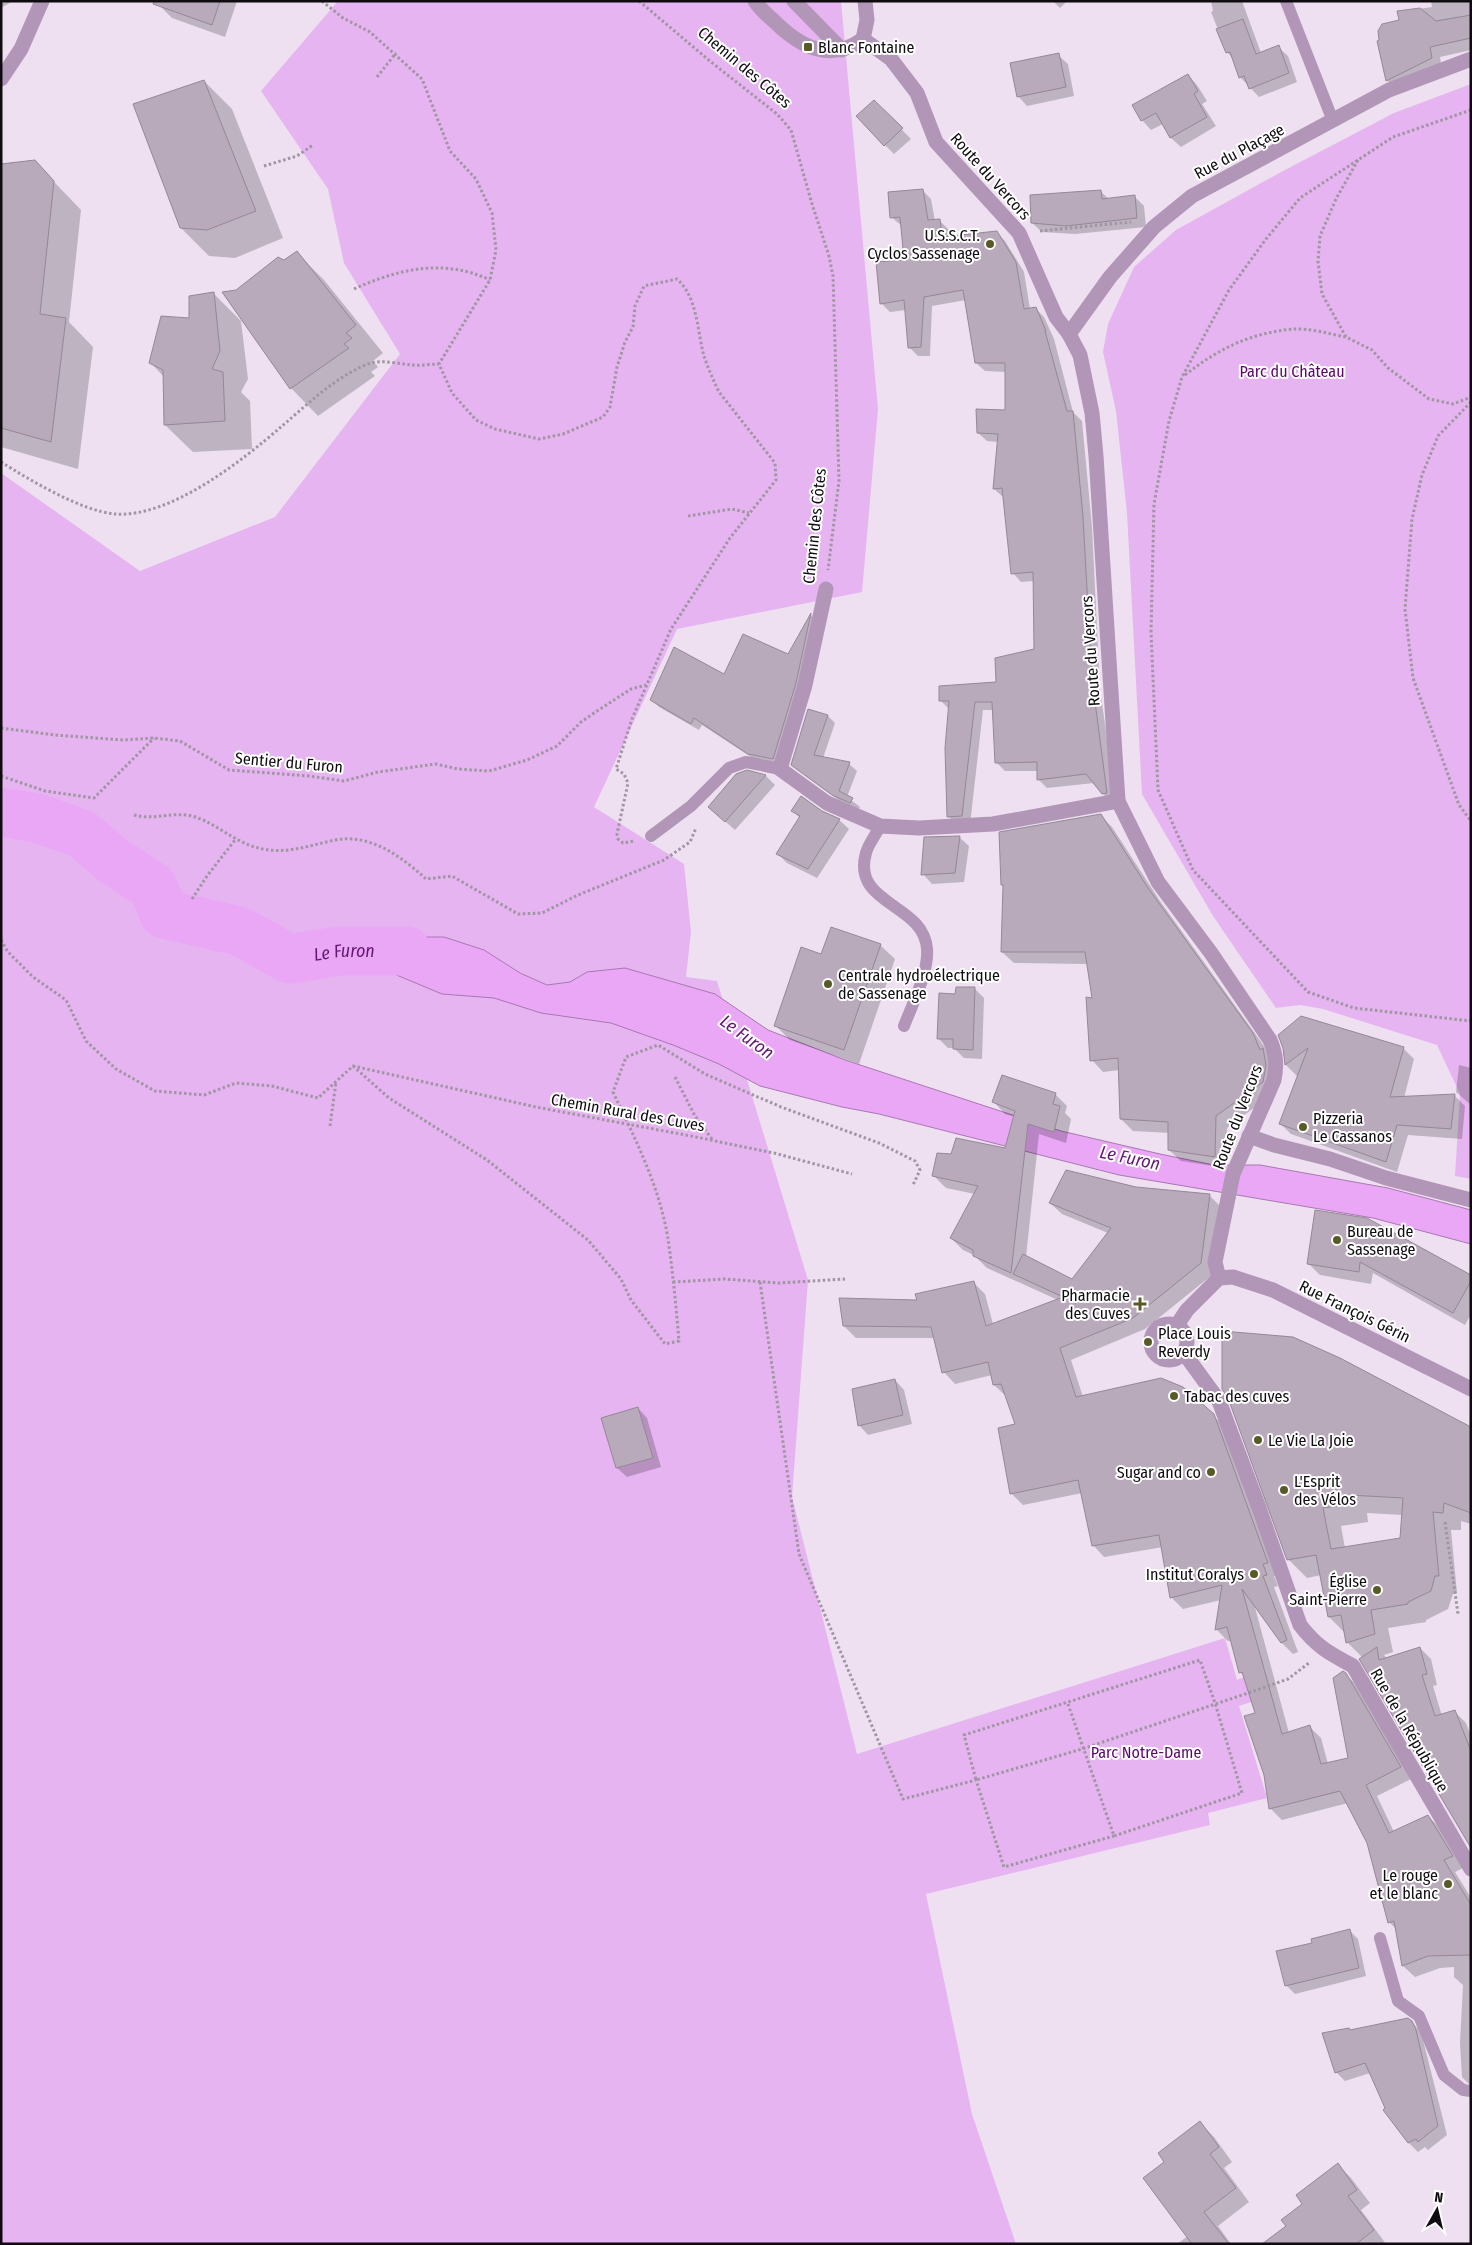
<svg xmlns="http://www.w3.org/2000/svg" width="1472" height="2245" font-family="'Fira Sans Condensed',sans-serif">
  <rect width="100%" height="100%" fill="#eee0f1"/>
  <g fill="#e6b4f0">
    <polygon points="338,1 841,1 878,409 862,592 677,629 594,807 684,864 691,932 686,977 717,981 808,1280 792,1497 857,1754 1225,1638 1237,1680 1249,1675 1257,1700 1239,1706 1267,1798 1208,1813 1210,1825 926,1894 972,2114 1016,2244 1,2244 1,473 140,571 275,517 400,354 344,263 328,189 261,91"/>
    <polygon points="1471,84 1471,1179 1455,1176 1460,1094 1437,1045 1323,1009 1300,1005 1276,1008 1213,916 1142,794 1127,513 1116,411 1103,352 1108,324 1134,267 1176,230 1283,171 1394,113"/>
  </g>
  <polygon fill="#e9a7f6" stroke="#a878b1" points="390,937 444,937 484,950 520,973 547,985 570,982 587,972 625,968 715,994 768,1030 845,1060 1061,1131 1160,1154 1214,1165 1260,1165 1388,1188 1471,1210 1471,1244 1373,1218 1119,1175 879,1114 842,1107 760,1086 719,1064 673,1045 611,1023 541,1013 494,998 442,994 339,951"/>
  <g fill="#0003" fill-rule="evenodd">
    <polygon points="1,1 13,1 1,8"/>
    <polygon points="160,1 237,1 225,37 172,18 159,5"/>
    <polygon points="1053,1 1067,1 1060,8"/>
    <polygon points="1211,1 1242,1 1261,53 1278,47 1288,56 1297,82 1259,97 1240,77 1234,60 1227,52 1211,12 1213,11"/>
    <polygon points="1431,1 1471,1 1471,50 1440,57 1442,69 1398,91 1387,80 1378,42 1400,21 1398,12 1432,7"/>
    <polygon points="1058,55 1068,64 1074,96 1027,106 1018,96"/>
    <polygon points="1188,75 1197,85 1207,101 1202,104 1216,126 1181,147 1171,138 1163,124 1151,130 1142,120"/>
    <polygon points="204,81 232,109 283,238 235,258 209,256 181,228"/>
    <polygon points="874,101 911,139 894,154 885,145"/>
    <polygon points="34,161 81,210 69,322 93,347 78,469 1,447 1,165"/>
    <polygon points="923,191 931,199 935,221 939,220 948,229 949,238 996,232 1005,241 1024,272 1030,309 1035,308 1044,317 1054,339 1073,412 1082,421 1092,527 1100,689 1116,802 1111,803 1094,783 1047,788 1038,779 1039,771 1005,771 996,762 993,710 983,710 970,825 957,825 949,817 949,709 940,700 997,683 1035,650 1034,581 1021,582 1013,573 1003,497 994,489 998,442 987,441 978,433 1007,411 1006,372 985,371 976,363 966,300 932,306 930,356 918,356 909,347 906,310 890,312 881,303 905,261 902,226 891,217"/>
    <polygon points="1100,191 1109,199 1135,197 1144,206 1146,227 1075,234 1042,232 1032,223"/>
    <polygon points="296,252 324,280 383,353 373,361 378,367 371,372 375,376 318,416 291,388 237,291"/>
    <polygon points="214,294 241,321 248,379 241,392 250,401 252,449 193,452 165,425 164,377 150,362"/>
    <polygon points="811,615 818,622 781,766 757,761 702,725 699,730 659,707 651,699 789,655"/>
    <polygon points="808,711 828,716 835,723 823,758 849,764 857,771 847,797 860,807 858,810 841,802 792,765"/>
    <polygon points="747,772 766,776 775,785 735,830 719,816"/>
    <polygon points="793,811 821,812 839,820 849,829 817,878 787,863 778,854 800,818"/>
    <polygon points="1100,815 1112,827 1160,901 1264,1046 1268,1055 1274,1093 1227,1128 1226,1168 1181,1161 1169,1150 1170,1133 1133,1131 1121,1119 1120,1070 1103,1072 1092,1060 1093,999 1088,964 1014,963 1002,952 1005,887 1002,885"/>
    <polygon points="959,837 969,846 964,882 932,884 923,874"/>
    <polygon points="880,945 895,959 859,1064 790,1040 775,1025 822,956"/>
    <polygon points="975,989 984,998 982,1059 964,1058 954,1048 948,1048 938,1038 957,996"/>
    <polygon points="1284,1048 1403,1048 1414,1059 1404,1098 1454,1095 1465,1106 1462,1139 1408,1135 1397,1172 1291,1134 1280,1123 1300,1073 1297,1076 1286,1065"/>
    <polygon points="1459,1065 1471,1068 1471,1105 1456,1092"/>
    <polygon points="1055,1094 1067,1106 1065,1113 1071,1119 1066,1143 1039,1134 1026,1257 1072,1280 1108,1233 1062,1214 1050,1203 1136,1188 1209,1195 1221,1207 1212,1275 1145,1329 1071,1360 1083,1397 1213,1415 1225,1428 1279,1575 1274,1576 1278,1586 1274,1587 1298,1652 1293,1654 1282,1643 1254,1604 1289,1733 1309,1726 1321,1738 1328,1764 1350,1759 1345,1674 1358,1686 1411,1779 1377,1796 1394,1832 1428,1816 1440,1828 1463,1868 1455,1872 1471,1898 1471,2086 1462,2077 1460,2043 1463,1985 1454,1977 1454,1967 1440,1968 1415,1977 1403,1966 1397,1930 1389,1922 1368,1842 1348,1803 1282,1820 1270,1808 1257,1714 1245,1677 1240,1672 1232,1641 1228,1641 1217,1630 1221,1600 1183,1609 1172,1598 1163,1547 1104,1557 1093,1545 1082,1493 1023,1505 1011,1493 1017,1424 1007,1397 994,1385 992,1375 955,1384 944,1372 935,1338 856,1338 844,1326 973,1282 985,1294 993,1324 1058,1300 987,1268 974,1255 963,1250 951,1238 975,1194 946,1188 934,1176 952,1156 1006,1149 1015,1117 1005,1114 994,1102"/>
    <polygon points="1316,1211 1471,1277 1471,1314 1465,1325 1373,1273 1371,1284 1320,1275 1308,1263"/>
    <polygon points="895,1380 904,1390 912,1424 868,1435 859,1425"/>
    <path d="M1229 1397 1471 1428V1524L1461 1521V1530H1451L1457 1593 1453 1594 1448 1609 1426 1620V1622L1388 1628 1393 1652 1384 1655 1387 1659 1420 1648 1431 1659 1437 1685 1433 1686 1442 1716 1455 1712 1466 1723 1471 1736V1847L1363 1658 1347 1642 1345 1633 1329 1617 1321 1575 1307 1578 1288 1559ZM1367 1513 1403 1515 1401 1539 1345 1548 1341 1526 1368 1522Z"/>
    <polygon points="638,1408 647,1418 661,1467 627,1477 617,1468 602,1418"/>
    <polygon points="1350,1931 1358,1939 1366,1976 1295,1994 1287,1986 1278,1952 1314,1944"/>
    <polygon points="1412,2022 1421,2032 1447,2135 1428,2150 1425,2147 1418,2152 1408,2142 1387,2109 1370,2073 1345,2081 1336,2072 1349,2029 1351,2031"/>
    <polygon points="1200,2123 1214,2137 1232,2162 1224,2168 1249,2202 1218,2226 1231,2244 1177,2244 1188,2236 1166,2162"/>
    <polygon points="1338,2165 1351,2178 1370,2203 1361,2210 1386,2244 1301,2244 1304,2204"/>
  </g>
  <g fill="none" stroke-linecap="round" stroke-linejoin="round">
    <path stroke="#e9a7f6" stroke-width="49" id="s1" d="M1 812 37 818 82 834 111 859 153 887 164 914 239 931 290 959 339 951H407"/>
  </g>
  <g fill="#b8aabb" stroke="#948796" fill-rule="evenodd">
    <polygon points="154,1 220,1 212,25 153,4"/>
    <polygon points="1420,8 1436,21 1471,15 1471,38 1430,47 1432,58 1386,81 1377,41 1379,40 1378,31 1382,24 1399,20 1397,11"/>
    <polygon points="1243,19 1256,54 1279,45 1289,73 1249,89 1244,76 1239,78 1230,52 1226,53 1216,29"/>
    <polygon points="1059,53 1066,87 1017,97 1010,63"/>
    <polygon points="1188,74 1198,91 1194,94 1207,117 1170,138 1156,113 1141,121 1132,105"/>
    <polygon points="204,80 256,211 207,230 180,228 133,104"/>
    <polygon points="874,100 903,128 884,146 856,116"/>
    <polygon points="35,160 54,181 40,314 66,318 51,442 1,428 1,164"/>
    <polygon points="923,189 928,220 940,219 942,237 997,231 1016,262 1024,309 1036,307 1046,331 1045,331 1067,411 1073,411 1083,517 1092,679 1107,793 1102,794 1086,774 1037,780 1037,762 995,763 992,702 975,702 962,816 947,817 945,748 949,701 939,701 939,686 996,682 995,658 1034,649 1033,572 1011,574 1002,488 993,489 998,434 977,433 976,409 1005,410 1005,363 975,363 963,290 924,297 921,347 908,348 904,300 880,304 876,262 904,260 900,217 890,218 888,192"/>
    <polygon points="1101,190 1102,199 1135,195 1137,218 1066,226 1031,223 1030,195"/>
    <polygon points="297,251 356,325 346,333 352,338 344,344 349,348 290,389 222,292 236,290 278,257 284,260"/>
    <polygon points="214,292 220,351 212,369 223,372 225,421 164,425 163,370 149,363 161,316 189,318 189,296"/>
    <polygon points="811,613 796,683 773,759 748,754 694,718 691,724 650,700 674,647 724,674 743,634 788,654"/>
    <polygon points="808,709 828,715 814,755 850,762 839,791 853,798 850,803 832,795 791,765"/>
    <polygon points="747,770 766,775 725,822 708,807 736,774"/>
    <polygon points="801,796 822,811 840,819 808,869 776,854 800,816 791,811"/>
    <polygon points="1101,814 1148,888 1253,1033 1260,1050 1263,1048 1266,1065 1263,1082 1216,1116 1215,1157 1168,1150 1168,1122 1120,1119 1118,1058 1090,1061 1086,997 1092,998 1085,952 1001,952 1003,885 1001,885 999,832"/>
    <polygon points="960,836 955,873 921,875 924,837"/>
    <polygon points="831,927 881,944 844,1050 774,1026 801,947 821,954"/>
    <polygon points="956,987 975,987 973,1050 953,1049 953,1039 937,1039 939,993 955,994"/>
    <polygon points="1301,1016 1404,1047 1390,1097 1455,1094 1451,1129 1397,1125 1386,1162 1279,1124 1308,1048 1285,1065 1283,1048 1278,1035"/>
    <polygon points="1002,1075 1056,1093 1053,1104 1060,1106 1054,1132 1028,1124 1011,1273 973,1256 973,1250 950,1238 978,1186 932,1176 937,1153 951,1154 956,1138 1005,1148 1015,1111 992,1102"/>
    <polygon points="1066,1170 1136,1187 1210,1194 1201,1263 1133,1318 1060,1348 1076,1397 1161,1378 1183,1387 1214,1414 1268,1563 1263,1564 1267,1575 1263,1576 1287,1640 1281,1643 1242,1589 1282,1734 1310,1725 1321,1764 1348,1758 1333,1678 1343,1671 1346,1673 1401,1767 1366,1785 1389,1833 1428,1815 1453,1856 1444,1860 1471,1905 1471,1955 1428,1956 1402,1966 1394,1921 1388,1923 1367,1843 1340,1791 1269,1809 1264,1775 1244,1716 1255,1713 1242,1672 1239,1673 1227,1627 1215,1630 1222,1585 1170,1598 1159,1535 1092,1546 1078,1480 1010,1494 998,1428 1015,1424 1001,1384 993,1385 988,1362 942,1373 931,1327 843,1326 839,1298 917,1300 915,1294 974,1281 986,1326 1063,1297 1013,1274 1023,1254 1072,1279 1111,1228 1049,1203"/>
    <polygon points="1315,1210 1367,1218 1471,1275 1471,1281 1453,1313 1360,1262 1359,1272 1307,1264"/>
    <path d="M1222 1331 1293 1337 1340 1358 1471 1427V1513L1444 1503 1443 1513 1433 1512 1439 1576H1435L1431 1591 1408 1602V1604L1371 1610 1375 1634 1346 1643 1341 1615 1328 1617 1316 1555 1287 1560 1228 1398 1222 1389ZM1349 1495 1403 1498 1400 1538 1331 1549 1323 1508 1350 1504Z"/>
    <polygon points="895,1379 903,1415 858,1426 852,1389"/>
    <polygon points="638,1407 653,1458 616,1468 601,1418"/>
    <polygon points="1377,1647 1379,1660 1420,1647 1427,1674 1422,1675 1435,1716 1455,1710 1471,1751 1471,1848 1359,1659"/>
    <polygon points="1350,1929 1359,1968 1285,1986 1276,1951 1312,1943 1311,1939"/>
    <polygon points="1408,2018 1412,2021 1416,2030 1438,2126 1418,2142 1416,2139 1408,2143 1383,2110 1385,2108 1365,2063 1335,2073 1322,2033 1349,2028 1350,2030"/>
    <polygon points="1200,2121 1219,2147 1210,2154 1236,2188 1204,2212 1229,2244 1192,2244 1143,2178 1164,2162 1158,2153"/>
    <polygon points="1338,2163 1357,2190 1348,2196 1374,2230 1356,2244 1262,2244 1286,2226 1281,2220 1302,2204 1296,2195"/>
  </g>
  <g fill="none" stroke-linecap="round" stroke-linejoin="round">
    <g stroke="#a095a2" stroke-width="3" stroke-dasharray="2.5 2.5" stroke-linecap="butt">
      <polyline points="322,1 343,18 370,32 422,79 450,151 476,179 492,213 496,250 490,280 439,364"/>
      <polyline points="639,1 711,62 777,114 791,130 812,204 829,256 833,276 839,481 828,570"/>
      <polyline points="377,77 396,53"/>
      <polyline points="1471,110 1393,137 1300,198 1266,239 1229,290 1182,377 1169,421 1154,504 1151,632 1158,790 1193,870 1308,992 1354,1008 1471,1021"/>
      <polyline points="1358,160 1336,199 1320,236 1318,261 1322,294 1346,337 1372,350 1388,368 1429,399 1453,404 1471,397"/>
      <polyline points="264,166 297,156 313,145"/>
      <polyline points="1040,231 1131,222"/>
      <path d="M354 289C398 269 444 258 490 280"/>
      <path d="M1185 375C1218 349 1250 333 1293 329 1309 328 1330 334 1346 337"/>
      <polyline points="1471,402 1438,436 1422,475 1412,519 1405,609 1413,678 1459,805 1471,821"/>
      <path d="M1 462C30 480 81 511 115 514 170 518 242 461 282 426 308 404 335 377 368 364 382 359 399 364 413 365 421 366 431 364 439 364L452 393 476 420 495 429 539 439 563 434 603 417 610 407 617 367 625 342 633 327 635 306 644 286 677 279C698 298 697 331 704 356 708 368 713 380 719 392L775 463 776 480 730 538 671 629 632 719 616 769 624 774 628 783 617 834 618 839 623 843 634 841"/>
      <polyline points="688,516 732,509 749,513"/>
      <polyline points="1,728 55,735 123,740 154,738 180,741 229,770 309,776 344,781 378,772 436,764 458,769 489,771 527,760 557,746 581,722 597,711 631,689 646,685"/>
      <polyline points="1,776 45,791 94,798 154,738"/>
      <path d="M134 815C153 820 169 813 187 815 213 819 234 844 263 849 288 854 311 845 335 840 370 833 402 857 426 879L452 876 518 914 542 913 578 895 664 860 690 842 696 828"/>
      <polyline points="192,899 207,876 235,840"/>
      <polyline points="1,940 8,952 33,977 66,1000 86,1041 116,1069 155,1091 204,1095 236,1083 272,1086 318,1098 353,1066 536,1107 691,1136 774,1153 852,1174"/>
      <path d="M353 1066 389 1098 487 1160 588 1240 621 1279 631 1300 665 1344 679 1341C676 1307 673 1273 668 1239 660 1188 635 1138 613 1092L626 1057 658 1045 705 1074 781 1107 879 1143 915 1161 920 1170 913 1185"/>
      <polyline points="675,1077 695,1116 712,1139"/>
      <polyline points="330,1126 336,1082"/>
      <polyline points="673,1282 725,1279 779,1283 845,1279"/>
      <polyline points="760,1282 799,1554 903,1799 976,1780 1004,1867 1114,1836"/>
      <polyline points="1445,1522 1458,1614"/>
      <polyline points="1068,1704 1114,1836 1242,1793 1215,1703 1200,1660 964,1735 976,1780 1082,1749 1254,1691 1288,1679 1309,1663"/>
    </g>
    <g stroke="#b296b7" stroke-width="12">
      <polyline points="1286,1 1333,121"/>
      <path d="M880 826C876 835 868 844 866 853 851 905 924 903 927 949 929 972 912 1005 904 1026"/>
      <polyline points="651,836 691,806 729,768 746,762 780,769"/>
      <polyline points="1380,1938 1398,2001 1419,2016 1444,2075 1463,2090 1471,2091"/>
    </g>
    <g stroke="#b296b7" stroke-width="15">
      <path d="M755 1C760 9 767 15 774 21 800 47 830 63 863 39"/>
      <polyline points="794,1 842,50"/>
      <path d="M863 39 891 59 917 93 936 142 1019 233 1056 317 1069 334 1080 355 1092 413 1096 456 1118 801 1158 882 1211 953 1270 1040C1276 1054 1277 1065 1274 1080L1233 1174 1215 1262 1219 1278"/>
      <polyline points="863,39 867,20 865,1"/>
      <polyline points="1,79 21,49 42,1"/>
      <polyline points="1069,334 1110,277 1154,227 1192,196 1389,90 1471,59"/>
      <polyline points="826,589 805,685 780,769 827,803 880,826 919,828 993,824 1118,801"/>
      <polyline points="1249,1136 1274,1145 1330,1159 1386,1178 1471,1200"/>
      <polyline points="1219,1278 1233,1277 1273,1290 1471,1389"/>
      <circle cx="1169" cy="1342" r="18"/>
      <polyline points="1177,1325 1187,1310 1219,1278"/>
      <path d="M1184 1353 1219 1401 1258 1505 1300 1625C1317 1647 1329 1653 1353 1666L1471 1869"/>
    </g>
  </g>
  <g fill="#595a28" stroke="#fff" stroke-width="2">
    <rect x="803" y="42" width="10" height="10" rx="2.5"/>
    <circle cx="990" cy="244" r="5"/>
    <circle cx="828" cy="984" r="5"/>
    <circle cx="1303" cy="1127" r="5"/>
    <circle cx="1337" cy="1240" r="5"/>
    <path d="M1137.5 1296.5h5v5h5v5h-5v5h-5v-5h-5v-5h5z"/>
    <circle cx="1148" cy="1342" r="5"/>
    <circle cx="1174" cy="1396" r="5"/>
    <circle cx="1258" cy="1440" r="5"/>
    <circle cx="1211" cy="1472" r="5"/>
    <circle cx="1284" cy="1490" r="5"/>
    <circle cx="1254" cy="1574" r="5"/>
    <circle cx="1377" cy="1590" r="5"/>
    <circle cx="1448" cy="1884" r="5"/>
  </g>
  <g text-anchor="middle" stroke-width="4" stroke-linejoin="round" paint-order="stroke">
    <g font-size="16" fill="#0f0b10" stroke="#fff" text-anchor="start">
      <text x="818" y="53">Blanc Fontaine</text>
      <text x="980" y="241" text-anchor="end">U.S.S.C.T.<tspan x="980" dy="18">Cyclos Sassenage</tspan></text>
      <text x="838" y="981">Centrale hydroélectrique<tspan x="838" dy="18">de Sassenage</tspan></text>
      <text x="1313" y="1124">Pizzeria<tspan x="1313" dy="18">Le Cassanos</tspan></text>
      <text x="1347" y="1237">Bureau de<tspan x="1347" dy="18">Sassenage</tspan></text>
      <text x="1130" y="1301" text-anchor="end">Pharmacie<tspan x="1130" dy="18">des Cuves</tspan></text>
      <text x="1158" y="1339">Place Louis<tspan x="1158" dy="18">Reverdy</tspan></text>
      <text x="1184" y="1402">Tabac des cuves</text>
      <text x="1268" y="1446">Le Vie La Joie</text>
      <text x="1201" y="1478" text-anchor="end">Sugar and co</text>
      <text x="1294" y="1487">L'Esprit<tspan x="1294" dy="18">des Vélos</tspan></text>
      <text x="1244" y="1580" text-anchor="end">Institut Coralys</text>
      <text x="1367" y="1587" text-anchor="end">Église<tspan x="1367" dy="18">Saint-Pierre</tspan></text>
      <text x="1438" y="1881" text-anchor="end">Le rouge<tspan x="1438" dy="18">et le blanc</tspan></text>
    </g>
    <g font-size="16" fill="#0f0b10" stroke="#fff">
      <text transform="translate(745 67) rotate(40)" y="6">Chemin des Côtes</text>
      <text transform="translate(1239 151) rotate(-28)" y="6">Rue du Plaçage</text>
      <text transform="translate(991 176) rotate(48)" y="6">Route du Vercors</text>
      <text transform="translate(814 526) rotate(-84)" y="6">Chemin des Côtes</text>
      <text transform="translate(1090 651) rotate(-94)" y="6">Route du Vercors</text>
      <text transform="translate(289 762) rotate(5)" y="6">Sentier du Furon</text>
      <text transform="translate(628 1112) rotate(10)" y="6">Chemin Rural des Cuves</text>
      <text transform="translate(1237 1117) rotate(-69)" y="6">Route du Vercors</text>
      <text transform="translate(1355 1311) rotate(26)" y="6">Rue François Gérin</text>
      <text transform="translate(1410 1730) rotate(60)" y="6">Rue de la République</text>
    </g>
    <g font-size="16" fill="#5b0769" stroke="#fff">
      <text x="1292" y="377">Parc du Château</text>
      <text x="1146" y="1758">Parc Notre-Dame</text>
    </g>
    <g font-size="18" font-style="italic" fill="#651774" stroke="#fff">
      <text dy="6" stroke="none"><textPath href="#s1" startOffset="392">Le Furon</textPath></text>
      <text transform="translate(747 1037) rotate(36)" y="6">Le Furon</text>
      <text transform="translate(1130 1158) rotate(12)" y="6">Le Furon</text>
    </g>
  </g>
  <rect width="1472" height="2245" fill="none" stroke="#0f0b10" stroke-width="5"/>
  <g transform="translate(1437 2210) rotate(8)" stroke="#ffffff" stroke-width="4" paint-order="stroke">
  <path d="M0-4L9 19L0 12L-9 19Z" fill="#0f0b10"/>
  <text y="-8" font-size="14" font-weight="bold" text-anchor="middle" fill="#0f0b10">N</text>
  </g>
</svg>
